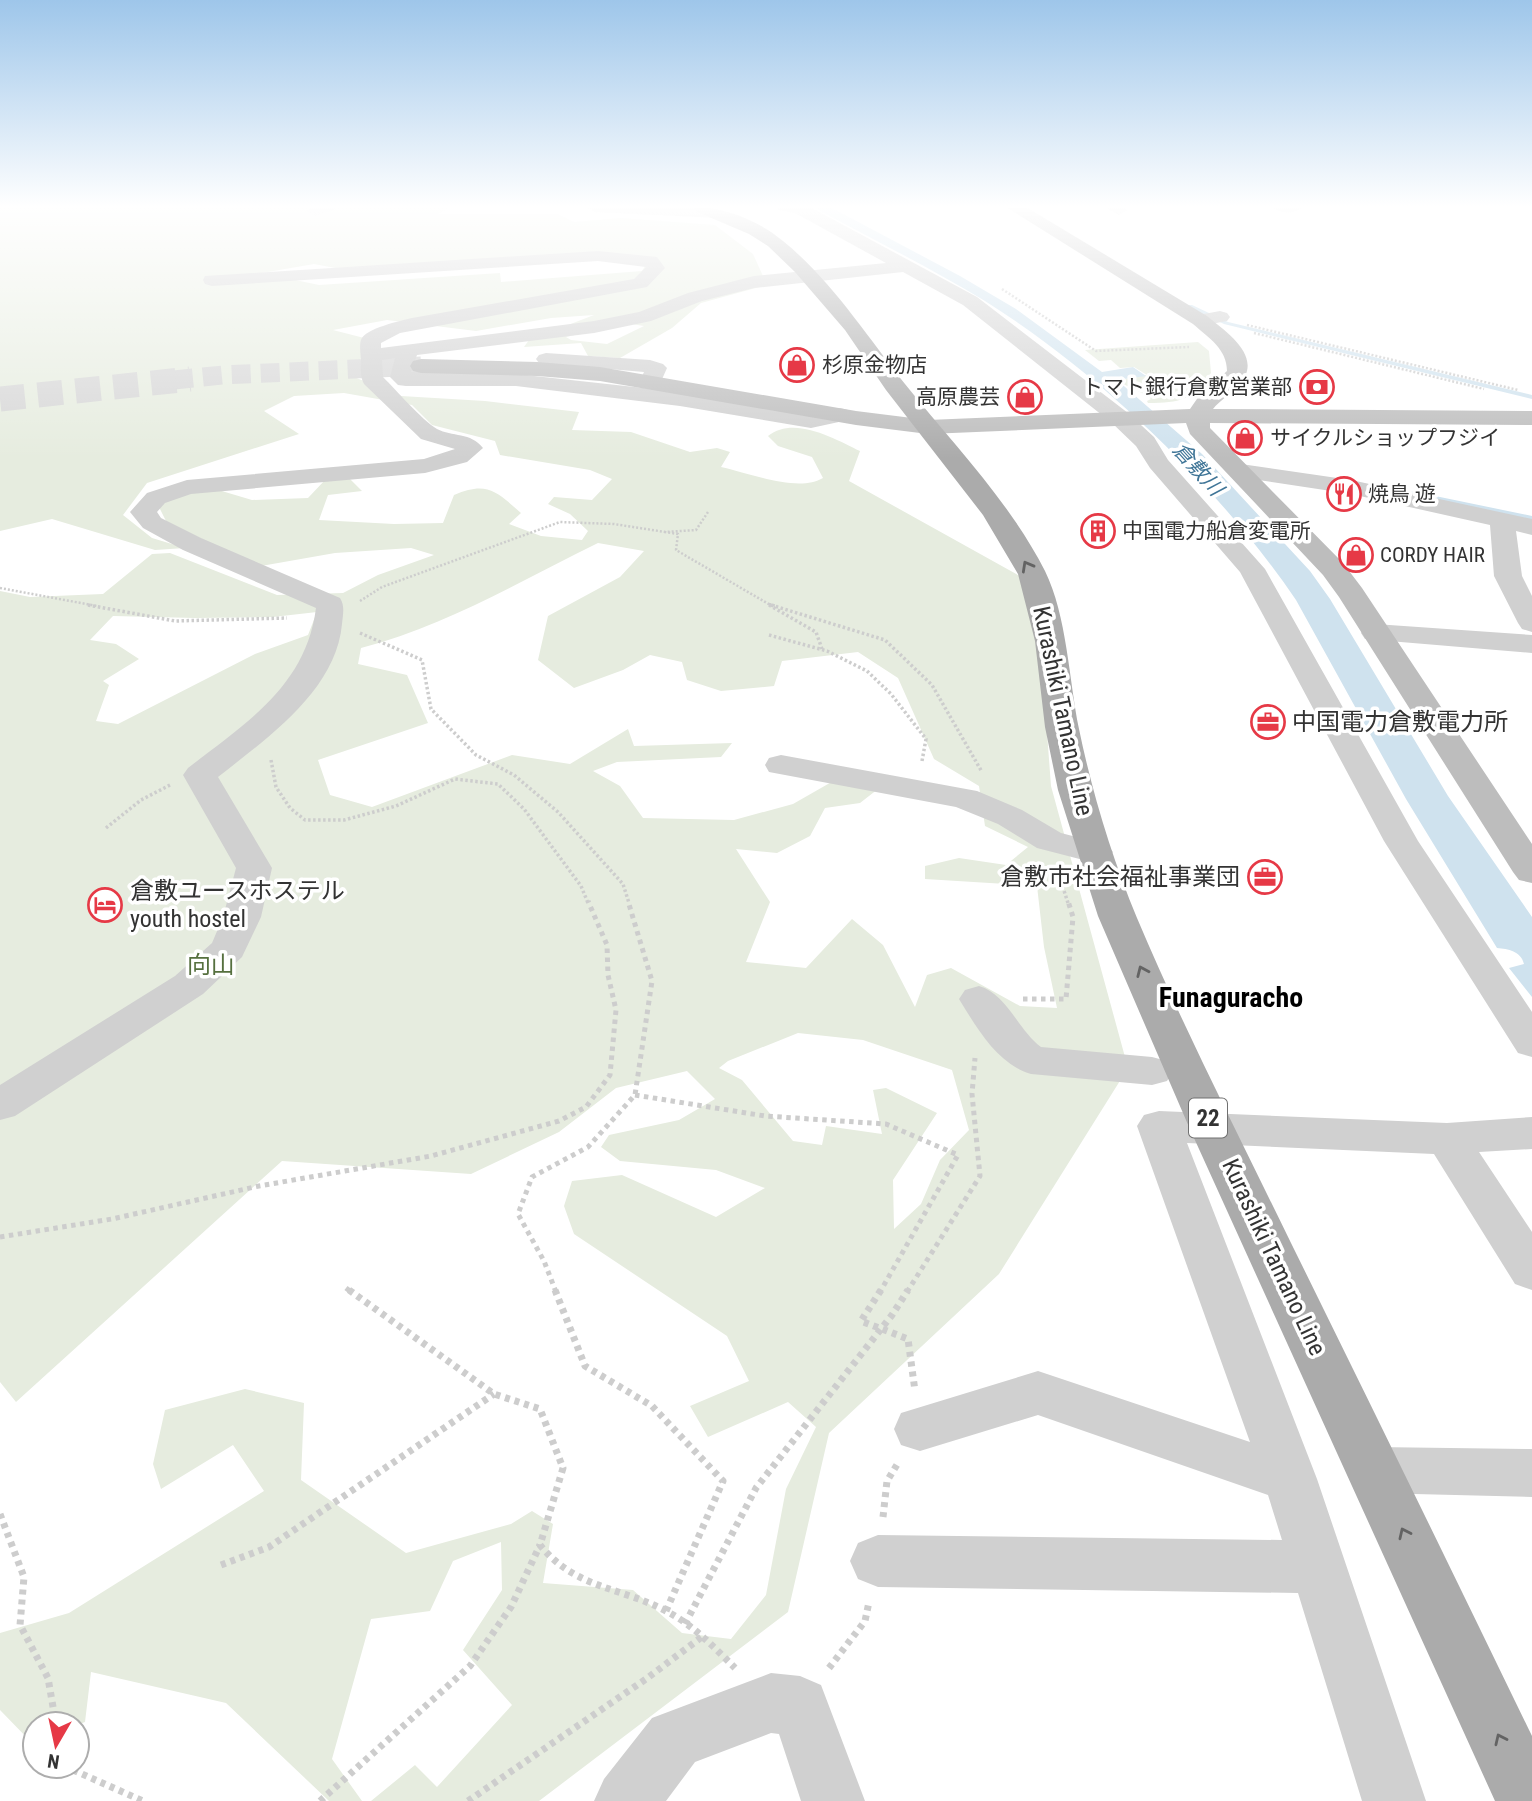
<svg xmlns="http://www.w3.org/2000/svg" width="1532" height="1801" font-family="'Roboto Condensed','Noto Sans JP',sans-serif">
  <rect width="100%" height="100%" fill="#fff"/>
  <g fill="#e6ecdf" fill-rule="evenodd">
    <path d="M0 207H451L438 214H558L574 222 621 218 715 225 753 254 767 285 701 303 672 328 620 358 588 356 581 343 524 347 529 340 594 315 551 318 476 331 387 320 333 330 368 339 354 377 401 396 485 401 579 412 572 430 631 432 690 452 717 448 730 452 721 467C749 473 798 493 823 478L812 457 778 446 768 436C794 415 835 439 860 451L849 481 1036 585 1051 786 1128 1068 999 1274 829 1433 788 1612 539 1801H371L415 1765 437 1787 512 1705 463 1650 502 1590 501 1542 453 1561 430 1611 371 1619 332 1759 362 1801H329L226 1703 91 1672 85 1722 77 1725 35 1724 33 1744 0 1710V1633L69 1613 264 1491 233 1445 161 1489 153 1464 165 1410 245 1389 304 1403 301 1480 406 1553 511 1524 532 1511 553 1524 543 1583 633 1590 682 1633 731 1639 766 1595 786 1489 816 1427 788 1402 708 1437 690 1406 749 1381 727 1336 574 1234 564 1206 572 1181 622 1175 716 1217 765 1188 716 1170 620 1161 601 1147 609 1135 679 1120 715 1099 687 1071 616 1088 559 1132 471 1174 282 1161 16 1402 0 1382V591L30 597 103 594 152 554 170 553 277 595 343 593 378 575 434 555 411 548 335 553 261 566 167 523 158 505 185 494 215 489 252 500 308 498 325 480 349 478 362 491 328 495 319 520 394 524 443 523 454 495C487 481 496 491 521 513L509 524 541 536 582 540 588 531 570 514 548 504 554 497 592 500 612 479 590 470 500 455 495 441 432 425 412 405 344 393 294 396 264 411 299 434 147 483 123 515 152 538 185 548 155 550 52 519 0 531ZM587 255 645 266 642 271 501 282 500 273 319 285 262 273 314 264 346 270ZM625 323 644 326 607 344 571 340 566 337ZM598 543 644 551 620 577 548 616 538 660 574 688 623 670 650 655 682 662 687 680 721 691 774 686 782 661 858 652 898 678 934 759 979 786 985 826 1028 847 1006 865 959 858 925 866V879L1037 886 1044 947 1057 1008 1020 1006 951 968 927 975 915 1007 883 945 852 919 806 968 746 962 770 902 736 849 777 853 810 836 825 808 860 803 878 789 849 772 793 804 734 820 643 818 620 786 593 771 617 762 721 757 732 743 634 746 628 729 570 764 512 755 372 807 330 795 318 760 428 723 407 675 358 664 361 648C446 626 520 581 598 543ZM317 612 308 635 255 654 118 724 96 721 109 685 103 681 139 659 116 644 90 640 113 616 195 618 273 617ZM798 1033 863 1040 952 1070 969 1130 940 1160 921 1204 894 1229 893 1180 937 1113 886 1088 873 1090 882 1134 826 1126 822 1145 793 1141 742 1080 719 1068 728 1061Z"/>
    <path d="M1198 342 1209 351 1211 373C1191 400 1181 403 1148 403L1147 401 1151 399C1140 390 1130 389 1117 380L1147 375 1134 367 1120 368 1111 360 1099 361 1085 350Z"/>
  </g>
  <path fill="#cfe2ee" d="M813 207H830L960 276 1016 309 1102 372 1133 367 1146 376 1117 380 1202 454 1310 571 1330 599 1448 796 1532 917V997L1509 968 1524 964C1521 951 1508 949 1497 948L1406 799 1296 600C1219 487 1101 374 985 301 929 267 870 238 813 207Z"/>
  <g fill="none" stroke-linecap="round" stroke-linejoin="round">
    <g fill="#cfe2ee" fill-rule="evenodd">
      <polygon points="1188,305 1192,305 1228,322 1532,395 1532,399 1224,324 1188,307"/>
      <polygon points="1377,484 1532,516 1532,520 1375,487 1375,485"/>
    </g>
    <polyline stroke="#d6d6d6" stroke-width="19" stroke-dasharray="19 10" stroke-linecap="butt" points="174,380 223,375 421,366"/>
    <polyline stroke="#d6d6d6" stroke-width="25" stroke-dasharray="25 13" stroke-linecap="butt" points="0,399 190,379"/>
    <g stroke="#cdcdcd" stroke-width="2.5" stroke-dasharray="2 2" stroke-linecap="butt">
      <polyline points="1002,289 1096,351 1189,347"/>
      <polyline points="1247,325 1518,390"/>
      <polyline points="1254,333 1484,389"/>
      <polyline points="708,512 696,530 665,532 678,534 676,550 772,606"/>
      <polyline points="0,588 97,606"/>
      <polyline points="360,601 382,587 560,522 614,524 665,532"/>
      <polyline points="769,604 777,606"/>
    </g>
    <g stroke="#cdcdcd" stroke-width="3.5" stroke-dasharray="2.5 2.5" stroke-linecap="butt">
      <polyline points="88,605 175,621 287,618"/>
      <polyline points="769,605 816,632 822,649"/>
      <polyline points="771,605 885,640 932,685 982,772"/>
      <polyline points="360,633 422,660 431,709 476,755 514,775 558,812 623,884 629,903"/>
      <polyline points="769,635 827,651 867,671 891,694 926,739 922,761"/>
      <polyline points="271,760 276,787 290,808 305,820 344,820 396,806 455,779 498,784 524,809 581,886 588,903"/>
      <polyline points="106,828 141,800 170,785"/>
      <polyline points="1058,872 1068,903"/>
    </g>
    <g stroke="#cdcdcd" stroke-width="5" stroke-dasharray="4.5 4.5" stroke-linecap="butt">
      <polyline points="1023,999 1066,999 1073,917 1068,901"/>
      <polyline points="635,1095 765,1116 886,1124 958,1155 880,1292"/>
      <polyline points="0,1237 112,1219 259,1186 431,1156 559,1121 586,1107 610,1075 616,1010 608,975 607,945 588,901"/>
      <polyline points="346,1288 351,1292"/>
      <polyline points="556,1292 544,1261 518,1214 532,1177 588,1147 635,1095 652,981 628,901"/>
      <polyline points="907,1292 980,1176 972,1094 975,1058"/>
    </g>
    <g stroke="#cdcdcd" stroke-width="7" stroke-dasharray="5 5" stroke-linecap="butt">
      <path d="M349 1290 494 1394 540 1409 563 1468 540 1545C575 1589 622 1587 668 1612 694 1626 715 1648 735 1668"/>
      <polyline points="555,1290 585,1366 652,1406 723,1481 666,1611"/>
      <polyline points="881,1290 861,1321 908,1339 915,1391"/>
      <polyline points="0,1514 24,1577 20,1625 48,1678 56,1724"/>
      <polyline points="883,1517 887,1481 898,1463"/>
      <polyline points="221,1565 269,1547 494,1394"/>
      <polyline points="685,1624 756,1488 892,1315 908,1290"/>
      <polyline points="829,1668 865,1621 869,1602"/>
      <polyline points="64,1766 143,1801"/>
      <polyline points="320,1801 470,1666 511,1607 540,1545"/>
      <polyline points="468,1801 646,1679 703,1636"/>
    </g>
    <g fill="#d0d0d0" fill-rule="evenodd">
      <polygon points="336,207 334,210 315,216 307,211 311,207"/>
      <path d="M587 207C609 207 716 203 726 213L718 218 595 212Z"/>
      <path d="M776 207H810L977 297 1128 413 1154 437 1168 460 1265 569 1418 841 1532 1012V1057L1518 1053 1384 841 1240 572 1150 468 1136 446 1112 423 963 305 903 272 754 288 702 301 651 321 594 333 417 355 411 372 516 374 680 392 811 414 840 408 848 410 851 415 848 420 811 428 680 406 516 386H406L398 385 390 377 395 358 382 360 383 377C396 390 422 420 437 429 452 437 471 432 483 448L467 462 425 473 191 494 165 503 157 512 161 518 201 538 340 598C345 606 343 614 342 624 336 691 266 739 218 777L272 868 261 917 242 957 203 994 15 1116 0 1120V1085L175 976 212 943 223 917 236 868 183 775 188 768C246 723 306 686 316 608L183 550 143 528 130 512 147 493 187 480 424 459 455 449 421 439 364 384C360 377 361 370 361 362 361 356 359 346 361 340 365 328 401 321 412 318L634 279 646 267 598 261 212 286 205 284 203 280 205 276 598 251 657 257 665 268 647 287 400 333 381 343V348L594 321 639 312 688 293 754 276 886 263 795 213 778 210Z"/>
      <polygon points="1104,207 1125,207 1127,210 1119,215"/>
      <path d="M1272 207H1303C1296 214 1279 214 1272 207Z"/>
      <polygon points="1220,311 1227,313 1230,317 1227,321 1200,326 1190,320 1193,316"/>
      <polygon points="546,353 650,360 663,364 667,368 659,386 643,386 640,381 644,372 539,363 536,359 539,355"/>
      <polygon points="1241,464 1351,480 1532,519 1532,535 1516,531 1522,576 1532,596 1532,632 1522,629 1518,623 1494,576 1490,525 1351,494 1232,476 1229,471 1232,466"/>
      <polygon points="1375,624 1532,635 1532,653 1365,639 1361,633 1365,627"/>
      <polygon points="781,755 977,791 1022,810 1061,833 1107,845 1113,852 1107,859 1095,863 1037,848 998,824 956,807 769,772 765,765 769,758"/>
      <path d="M979 986C1007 994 1018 1030 1041 1047L1152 1057 1167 1061 1173 1071 1167 1081 1152 1085 1031 1074C997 1064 977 1028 959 999L965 990Z"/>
      <polygon points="1159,1111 1447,1123 1532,1117 1532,1149 1479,1152 1532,1232 1532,1290 1515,1284 1434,1154 1187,1143 1317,1479 1426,1801 1362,1801 1298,1593 878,1587 858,1579 850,1561 858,1543 878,1535 1282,1540 1268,1495 1038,1415 920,1451 901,1445 894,1429 901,1413 1038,1371 1250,1442 1137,1126 1144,1115"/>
      <polygon points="1374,1447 1532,1449 1532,1497 1374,1493 1355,1487 1347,1470 1355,1453"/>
      <polygon points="771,1673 800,1676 821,1685 865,1801 801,1801 779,1734 771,1733 695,1762 666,1801 594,1801 604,1779 652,1718"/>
    </g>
    <path fill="#bdbdbd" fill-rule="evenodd" d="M1006 207H1026L1207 316C1229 334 1265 358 1238 386 1230 395 1220 400 1213 409L1532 411V425L1210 423V428L1343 563 1362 588 1532 844V883L1519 880 1513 872 1339 597 1323 575 1190 434 1186 423 928 434 856 425 600 381 537 376 421 373 413 371 410 366 413 361 421 359 537 362 600 367 856 411 928 420 1190 409 1199 396 1227 371C1227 349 1209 338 1193 324Z"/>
    <path fill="#ababab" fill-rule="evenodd" d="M693 207C724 207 758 220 783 241 832 281 866 335 905 384 953 444 1010 502 1045 571 1067 616 1069 680 1079 729 1092 792 1112 858 1137 918 1183 1027 1239 1136 1291 1243 1372 1407 1452 1571 1532 1736V1801H1495L1189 1127 1098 916 1058 790 1045 727 1035 641 1018 574 983 515 886 390 845 330 795 272 768 246 749 234 695 211Z"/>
  </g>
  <defs><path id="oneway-chevron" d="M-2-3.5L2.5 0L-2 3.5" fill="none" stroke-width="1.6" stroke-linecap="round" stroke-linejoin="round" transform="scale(1.75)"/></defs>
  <g stroke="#636363">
    <use href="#oneway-chevron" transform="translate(1027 566) rotate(-119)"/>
    <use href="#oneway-chevron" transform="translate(1142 971) rotate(-114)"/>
    <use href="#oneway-chevron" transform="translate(1404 1533) rotate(-115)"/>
    <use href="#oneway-chevron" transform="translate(1500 1739) rotate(-115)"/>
  </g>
  <linearGradient id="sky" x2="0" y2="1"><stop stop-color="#9ec6ea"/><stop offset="0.45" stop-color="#fff"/><stop offset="1" stop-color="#fff" stop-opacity="0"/></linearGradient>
  <rect width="1532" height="459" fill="url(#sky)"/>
  <defs>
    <g id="shop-ring" transform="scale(1.75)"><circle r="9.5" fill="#fff" stroke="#e63946" stroke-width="1.5"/><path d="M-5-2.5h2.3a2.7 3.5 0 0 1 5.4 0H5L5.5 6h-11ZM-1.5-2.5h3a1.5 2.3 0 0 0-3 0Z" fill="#e63946"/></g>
    <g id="bank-ring" transform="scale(1.75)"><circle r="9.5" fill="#fff" stroke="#e63946" stroke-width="1.5"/><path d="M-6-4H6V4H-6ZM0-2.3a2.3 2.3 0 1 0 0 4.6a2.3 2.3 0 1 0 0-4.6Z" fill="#e63946"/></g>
    <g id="restaurant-ring" transform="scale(1.75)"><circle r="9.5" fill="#fff" stroke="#e63946" stroke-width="1.5"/><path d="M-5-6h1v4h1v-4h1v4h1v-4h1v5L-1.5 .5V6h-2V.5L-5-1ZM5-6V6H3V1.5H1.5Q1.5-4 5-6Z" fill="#e63946"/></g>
    <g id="building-ring" transform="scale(1.75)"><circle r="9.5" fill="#fff" stroke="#e63946" stroke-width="1.5"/><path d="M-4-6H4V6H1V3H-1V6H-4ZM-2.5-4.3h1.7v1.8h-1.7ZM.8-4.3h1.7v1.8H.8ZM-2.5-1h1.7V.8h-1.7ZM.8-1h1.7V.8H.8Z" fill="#e63946"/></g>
    <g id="office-ring" transform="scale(1.75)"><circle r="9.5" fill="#fff" stroke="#e63946" stroke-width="1.5"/><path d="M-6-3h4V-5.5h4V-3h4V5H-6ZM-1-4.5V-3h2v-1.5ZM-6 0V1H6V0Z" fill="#e63946"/></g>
    <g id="hotel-ring" transform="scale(1.75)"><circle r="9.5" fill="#fff" stroke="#e63946" stroke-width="1.5"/><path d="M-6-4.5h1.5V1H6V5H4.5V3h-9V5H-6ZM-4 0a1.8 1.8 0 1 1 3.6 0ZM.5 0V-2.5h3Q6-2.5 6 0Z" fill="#e63946"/></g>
  </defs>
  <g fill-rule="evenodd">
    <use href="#shop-ring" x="797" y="365"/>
    <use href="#bank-ring" x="1317" y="387"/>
    <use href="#shop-ring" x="1025" y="397"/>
    <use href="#shop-ring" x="1245" y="438"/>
    <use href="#restaurant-ring" x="1344" y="494"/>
    <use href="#building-ring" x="1098" y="531"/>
    <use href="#shop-ring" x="1356" y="555"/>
    <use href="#office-ring" x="1268" y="722"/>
    <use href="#office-ring" x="1265" y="877"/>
    <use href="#hotel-ring" x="105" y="905"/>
  </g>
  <g text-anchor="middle" stroke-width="7" stroke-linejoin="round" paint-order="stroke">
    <g font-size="21" fill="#333" stroke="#fff" text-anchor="start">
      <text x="822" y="372">杉原金物店</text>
      <text x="1292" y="394" text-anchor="end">トマト銀行倉敷営業部</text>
      <text x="1000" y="404" text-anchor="end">高原農芸</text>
      <text x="1270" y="445">サイクルショップフジイ</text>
      <text x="1368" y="501">焼鳥 遊</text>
      <text x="1122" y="538">中国電力船倉変電所</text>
      <text x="1380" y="562">CORDY HAIR</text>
    </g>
    <g font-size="21" font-style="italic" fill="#3f7597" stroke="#fff">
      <text transform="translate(1198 469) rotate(48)" y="7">倉敷川</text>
    </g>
    <rect fill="#fff" stroke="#707070" stroke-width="2" x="1189" y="1098.5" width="38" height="39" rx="5"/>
    <g font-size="23" font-weight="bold" fill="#333">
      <text x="1208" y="1126">22</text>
    </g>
    <g font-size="24" fill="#333" stroke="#fff">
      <text transform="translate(1063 711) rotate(78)" y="8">Kurashiki Tamano Line</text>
      <text transform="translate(1274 1257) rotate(65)" y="8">Kurashiki Tamano Line</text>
    </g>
    <g font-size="24" fill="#333" stroke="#fff" text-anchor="start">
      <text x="1292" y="730">中国電力倉敷電力所</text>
      <text x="1240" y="885" text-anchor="end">倉敷市社会福祉事業団</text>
      <text x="130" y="899">倉敷ユースホステル<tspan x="130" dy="28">youth hostel</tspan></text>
    </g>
    <g font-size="24" fill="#56703f" stroke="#fff">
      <text x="211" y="973">向山</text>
    </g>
    <g font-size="28" font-weight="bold" fill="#000" stroke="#fff">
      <text x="1231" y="1007">Funaguracho</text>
    </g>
  </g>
  <g transform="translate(56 1745) rotate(189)"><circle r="33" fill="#ffffff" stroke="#adadad" stroke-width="2"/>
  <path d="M0-5L12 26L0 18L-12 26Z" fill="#e63946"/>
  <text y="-10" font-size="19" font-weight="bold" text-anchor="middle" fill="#333333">N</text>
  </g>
</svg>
